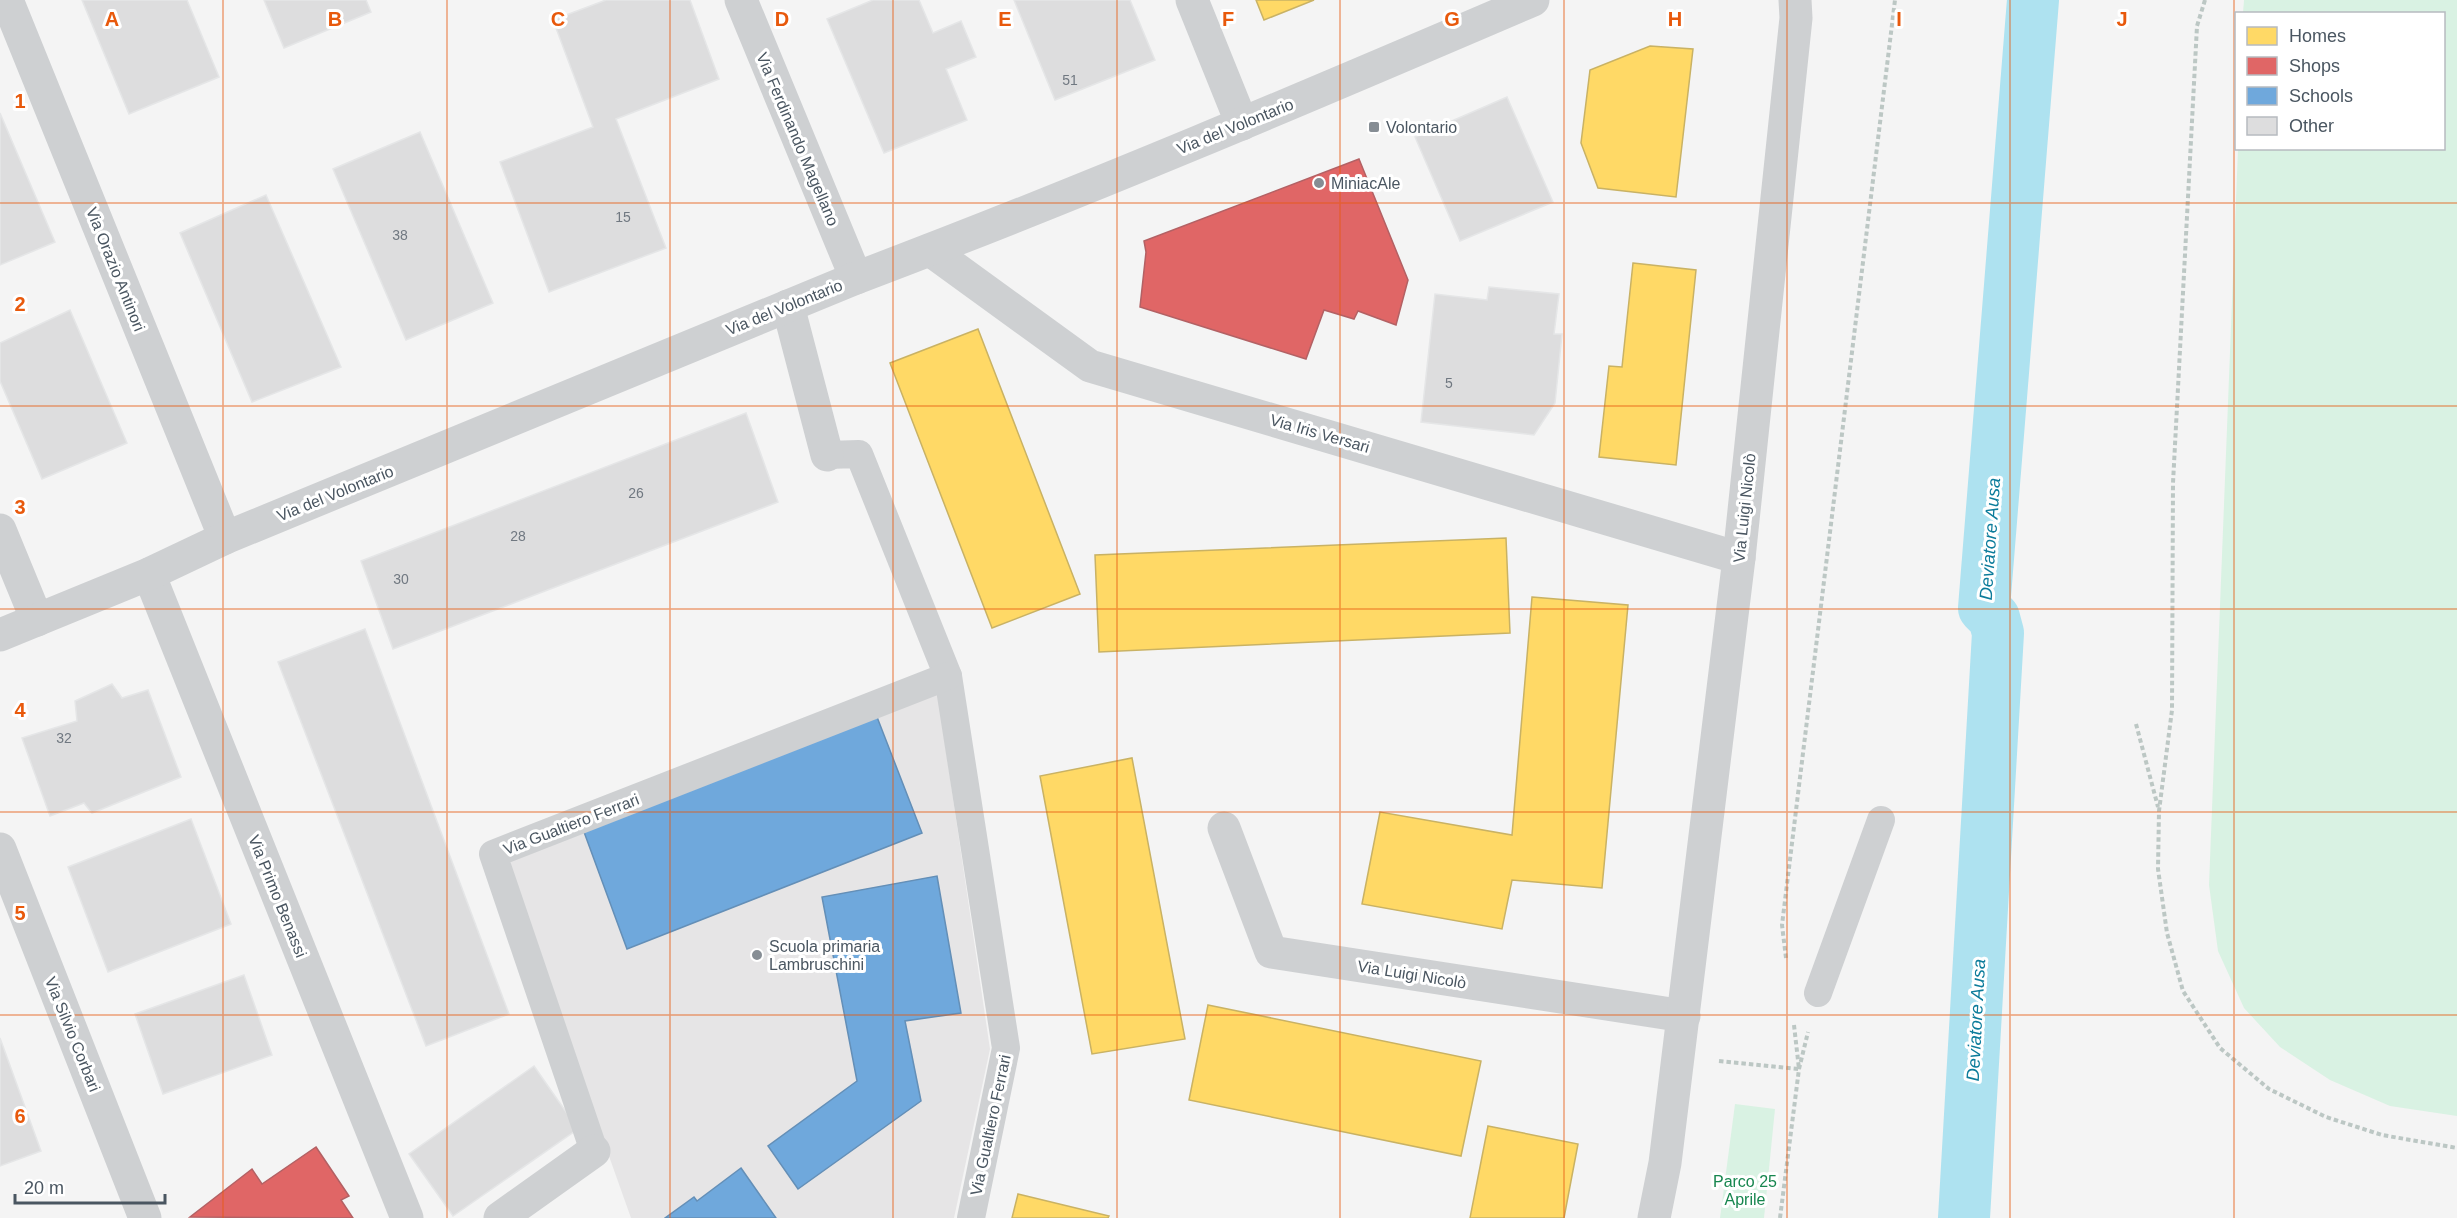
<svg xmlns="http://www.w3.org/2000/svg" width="2457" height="1218" font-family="Arial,sans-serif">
  <rect width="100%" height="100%" fill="#f4f4f4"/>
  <polygon fill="#e6e5e6" points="937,690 990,1049 954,1218 631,1218 504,861"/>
  <g fill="#d9f2e3">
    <polygon points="2244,0 2457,0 2457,1116 2390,1106 2330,1080 2280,1047 2244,1008 2218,951 2209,885 2238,149 2444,148 2444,14 2243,13"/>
    <polygon points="1735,1104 1775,1109 1764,1218 1720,1218"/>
  </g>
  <g fill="#ffd966" stroke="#c9b264" stroke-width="1.5">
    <polygon points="1256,0 1314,0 1264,20"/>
    <polygon points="1650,46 1693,49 1676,197 1598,188 1581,143 1590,70"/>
    <polygon points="1633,263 1696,270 1676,465 1599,457 1609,366 1622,367"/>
    <polygon points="978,329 1080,594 992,628 890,363"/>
    <polygon points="1506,538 1510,633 1099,652 1095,555"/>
    <polygon points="1532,597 1628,605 1602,888 1512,880 1502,929 1362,904 1380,812 1512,835"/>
    <polygon points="1132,758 1185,1039 1092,1054 1040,776"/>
    <polygon points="1208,1005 1481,1061 1461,1156 1189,1100"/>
    <polygon points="1488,1126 1578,1144 1564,1218 1470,1218"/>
    <polygon points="1018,1194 1109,1216 1108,1218 1012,1218"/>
  </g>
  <g fill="#e06666" stroke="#b36164" stroke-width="1.5">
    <polygon points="1359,159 1408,280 1396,325 1358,311 1354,319 1324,310 1306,359 1140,307 1146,252 1144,241"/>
    <polygon points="316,1147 349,1196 341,1200 353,1218 190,1217 252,1169 262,1184"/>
  </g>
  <g fill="#6fa8dc" stroke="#648fb7" stroke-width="1.5">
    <polygon points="877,717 922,833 627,949 584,832"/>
    <polygon points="937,876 961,1013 905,1021 921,1101 798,1189 768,1146 857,1081 822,897"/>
    <polygon points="741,1168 776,1218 665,1218 694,1197 697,1201"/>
  </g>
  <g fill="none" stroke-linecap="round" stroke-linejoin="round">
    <polyline stroke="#aee2f0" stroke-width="52" points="1964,1218 1998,633 1994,618 1984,608 2033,0"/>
  </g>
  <g fill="#ddddde" stroke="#e5e6e7" stroke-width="1.5">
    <polygon points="82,0 187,0 219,77 129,114"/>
    <polygon points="264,0 366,0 371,12 284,48"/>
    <polygon points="606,0 690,0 719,79 616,119 666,248 549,292 500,162 593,127 553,20"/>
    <polygon points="873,0 919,0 933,33 961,21 976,57 946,69 967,120 884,153 827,19"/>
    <polygon points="1014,0 1130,0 1155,60 1055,100"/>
    <polygon points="1507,97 1553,202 1460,241 1415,137"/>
    <polygon points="0,113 55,242 0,265"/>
    <polygon points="420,132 493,303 406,340 333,169"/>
    <polygon points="266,195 341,367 252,402 180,233"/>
    <polygon points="1489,287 1559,294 1554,334 1562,334 1555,403 1534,435 1421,422 1435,294 1487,300"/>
    <polygon points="70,310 127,443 42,479 0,381 0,343"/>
    <polygon points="746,413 778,502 393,649 361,561"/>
    <polygon points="365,629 509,1014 426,1046 278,662"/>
    <polygon points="112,684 122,698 148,690 181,777 92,813 84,803 50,816 22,738 77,721 75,701"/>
    <polygon points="191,819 231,924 108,972 68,867"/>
    <polygon points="244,975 272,1055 163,1094 135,1014"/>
    <polygon points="0,1038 41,1151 0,1166"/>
    <polygon points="534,1066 578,1129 453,1216 409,1154"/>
  </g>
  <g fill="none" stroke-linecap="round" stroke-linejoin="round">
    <g stroke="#bcc7c4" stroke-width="4" stroke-dasharray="4.5 3" stroke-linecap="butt">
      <polyline points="2205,0 2197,26 2173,483 2172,710 2159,811 2158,869 2167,933 2183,991 2220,1048 2269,1089 2326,1117 2382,1135 2457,1148"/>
      <polyline points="2136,724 2158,807"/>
      <polyline points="1786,958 1782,925 1895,0"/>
      <polyline points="1794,1025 1799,1069"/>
      <polyline points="1719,1061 1799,1069"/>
      <polyline points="1780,1218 1799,1069 1808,1032"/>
    </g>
    <g stroke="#ced0d2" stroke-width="28">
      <polyline points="827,455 859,454 948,676 1006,1048 971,1218"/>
      <polyline points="1818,993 1881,820"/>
      <polyline points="594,1151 493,854 948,676"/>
    </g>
    <g stroke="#ced0d2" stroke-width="33">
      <polyline points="7,0 225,538"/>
      <polyline points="741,0 856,278"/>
      <polyline points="1192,0 1242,124"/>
      <polyline points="930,250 1090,366 1739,558"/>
      <polyline points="788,306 827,455"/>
      <polyline points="0,530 37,620"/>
      <polyline points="149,574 407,1218"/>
      <path d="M0 635 149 574 225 538 856 278C1084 192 1309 96 1533 0"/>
      <polyline points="1224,828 1271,952 1684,1016"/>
      <polyline points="0,849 145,1218"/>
      <polyline points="500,1218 594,1151"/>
      <polyline points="1654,1218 1665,1163 1739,558 1796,18 1795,0"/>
    </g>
  </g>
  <path fill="none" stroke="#e8590c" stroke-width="1.5" stroke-opacity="0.55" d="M223 0V1218M447 0V1218M670 0V1218M893 0V1218M1117 0V1218M1340 0V1218M1564 0V1218M1787 0V1218M2010 0V1218M2234 0V1218M0 203H2457M0 406H2457M0 609H2457M0 812H2457M0 1015H2457"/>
  <g fill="#868d94" stroke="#fff" stroke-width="2">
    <rect x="1368" y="121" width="12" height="12" rx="3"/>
    <circle cx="1319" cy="183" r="6"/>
    <circle cx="757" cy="955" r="6"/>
  </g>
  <g text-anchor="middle" stroke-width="6" stroke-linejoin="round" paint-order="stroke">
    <g font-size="14" fill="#707881">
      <text x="1070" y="85">51</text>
      <text x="623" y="222">15</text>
      <text x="400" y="240">38</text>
      <text x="1449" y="388">5</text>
      <text x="636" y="498">26</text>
      <text x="518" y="541">28</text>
      <text x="401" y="584">30</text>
      <text x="64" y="743">32</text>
    </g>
    <g font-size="16" fill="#4a5661" stroke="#fff">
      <text transform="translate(1235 126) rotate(-22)" y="6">Via del Volontario</text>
      <text transform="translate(798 139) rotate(67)" y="6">Via Ferdinando Magellano</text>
      <text transform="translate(116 269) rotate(68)" y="6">Via Orazio Antinori</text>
      <text transform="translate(784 307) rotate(-22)" y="6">Via del Volontario</text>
      <text transform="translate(1320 433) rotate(16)" y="6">Via Iris Versari</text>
      <text transform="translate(335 493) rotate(-22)" y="6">Via del Volontario</text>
      <text transform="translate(1744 508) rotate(-84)" y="6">Via Luigi Nicolò</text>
      <text transform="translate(571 824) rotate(-21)" y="6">Via Gualtiero Ferrari</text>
      <text transform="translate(278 896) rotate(68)" y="6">Via Primo Benassi</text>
      <text transform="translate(1412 974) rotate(9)" y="6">Via Luigi Nicolò</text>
      <text transform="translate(73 1034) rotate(68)" y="6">Via Silvio Corbari</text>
      <text transform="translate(990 1125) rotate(-78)" y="6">Via Gualtiero Ferrari</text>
    </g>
    <g font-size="16" fill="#4a5661" stroke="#fff" text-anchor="start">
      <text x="1386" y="133">Volontario</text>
      <text x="1331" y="189">MiniacAle</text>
      <text x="769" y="952">Scuola primaria<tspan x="769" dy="18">Lambruschini</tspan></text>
    </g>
    <g font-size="16" fill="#17864f" stroke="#fff">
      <text x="1745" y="1187">Parco 25<tspan x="1745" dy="18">Aprile</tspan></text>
    </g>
    <g font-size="18" font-style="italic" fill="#0c7c9b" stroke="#fff">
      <text transform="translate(1990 539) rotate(-86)" y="6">Deviatore Ausa</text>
      <text transform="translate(1976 1020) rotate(-87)" y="6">Deviatore Ausa</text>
    </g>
  </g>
  <g font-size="20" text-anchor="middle" font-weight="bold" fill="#e8590c" stroke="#fff" stroke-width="6" stroke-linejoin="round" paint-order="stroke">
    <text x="112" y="26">A</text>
    <text x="335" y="26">B</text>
    <text x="558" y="26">C</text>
    <text x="782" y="26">D</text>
    <text x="1005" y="26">E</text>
    <text x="1228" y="26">F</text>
    <text x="1452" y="26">G</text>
    <text x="1675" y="26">H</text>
    <text x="1899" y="26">I</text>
    <text x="2122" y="26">J</text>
    <text x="20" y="108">1</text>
    <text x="20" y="311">2</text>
    <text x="20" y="514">3</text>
    <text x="20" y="717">4</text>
    <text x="20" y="920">5</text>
    <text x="20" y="1123">6</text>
  </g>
  <rect x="2235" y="12" width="210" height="138" fill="#ffffff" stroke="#b7bbc0" stroke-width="1.5"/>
  <rect x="2247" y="27" width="30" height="18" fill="#ffd966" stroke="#b7bbc0" stroke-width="1.5"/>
  <text x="2289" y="42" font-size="18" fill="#4a5661">Homes</text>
  <rect x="2247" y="57" width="30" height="18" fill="#e06666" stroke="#b7bbc0" stroke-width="1.5"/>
  <text x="2289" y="72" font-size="18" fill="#4a5661">Shops</text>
  <rect x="2247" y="87" width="30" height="18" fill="#6fa8dc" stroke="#b7bbc0" stroke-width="1.5"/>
  <text x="2289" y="102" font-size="18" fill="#4a5661">Schools</text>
  <rect x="2247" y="117" width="30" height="18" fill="#ddddde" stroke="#b7bbc0" stroke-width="1.5"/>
  <text x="2289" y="132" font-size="18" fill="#4a5661">Other</text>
  <path d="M15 1194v9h150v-9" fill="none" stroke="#4a5661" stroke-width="3"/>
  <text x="24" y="1194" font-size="18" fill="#4a5661" stroke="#ffffff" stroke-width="4.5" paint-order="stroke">20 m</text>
</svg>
